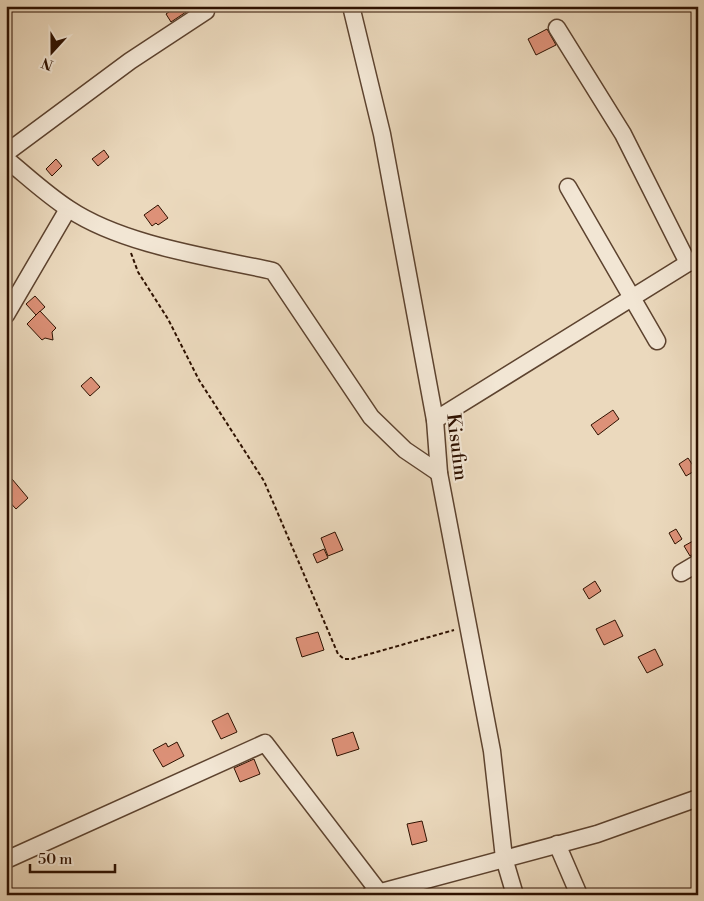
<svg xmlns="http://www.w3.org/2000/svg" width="704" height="901" font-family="'Libre Bodoni',serif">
  <rect width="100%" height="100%" fill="#ebd9bd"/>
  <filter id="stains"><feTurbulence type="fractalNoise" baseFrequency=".004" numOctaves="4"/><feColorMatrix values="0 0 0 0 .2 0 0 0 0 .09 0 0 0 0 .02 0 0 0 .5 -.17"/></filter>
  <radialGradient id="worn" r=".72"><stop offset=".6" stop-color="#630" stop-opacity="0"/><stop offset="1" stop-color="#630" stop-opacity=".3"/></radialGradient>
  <g fill="#dd9178" stroke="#2e1100">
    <polygon points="177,6 195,6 171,22 166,14"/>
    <polygon points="547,29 556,45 536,55 528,39"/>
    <polygon points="104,150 109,157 98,166 92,159"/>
    <polygon points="56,159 62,166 52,176 46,169"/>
    <polygon points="158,205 168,218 158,225 156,223 152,226 144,215"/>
    <polygon points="35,296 45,307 36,315 26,304"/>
    <polygon points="40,311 56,328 52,332 53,340 45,338 42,340 27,324"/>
    <polygon points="91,377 100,387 90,396 81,386"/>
    <polygon points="613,410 619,419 598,435 591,425"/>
    <polygon points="688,458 696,470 686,476 679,464"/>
    <polygon points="12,479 28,498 16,509 6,498 6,484"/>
    <polygon points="676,529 682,539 675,544 669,533"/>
    <polygon points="335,532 343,550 328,556 321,538"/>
    <polygon points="693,541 698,551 690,556 684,546"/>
    <polygon points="324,549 328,558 317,563 313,554"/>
    <polygon points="595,581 601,591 589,599 583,589"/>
    <polygon points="615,620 623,636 604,645 596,629"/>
    <polygon points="318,632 324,650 302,657 296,638"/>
    <polygon points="655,649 663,665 647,673 638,657"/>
    <polygon points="228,713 237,732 221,739 212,721"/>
    <polygon points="353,732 359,749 337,756 332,739"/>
    <polygon points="177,742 184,756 163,767 153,750 166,743 168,747"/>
    <polygon points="254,759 260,774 240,782 234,768"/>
    <polygon points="422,821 427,841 412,845 407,824"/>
  </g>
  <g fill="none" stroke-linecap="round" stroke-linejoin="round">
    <g stroke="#5d432f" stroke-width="19">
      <g id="minor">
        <polyline points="351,6 382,134 435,420 439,473 492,751 504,858 515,895"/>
        <polyline points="557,28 623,134 688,263"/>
        <polyline points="6,153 130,61 206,11 206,6"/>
        <path d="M6 159C27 176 47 195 69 209 123 245 209 257 273 271L371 417 405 450 439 473"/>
        <polyline points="568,187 657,341"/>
        <polyline points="6,315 68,209"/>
        <polyline points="435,420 688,263 698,259"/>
        <polyline points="681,573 698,563"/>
        <polyline points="557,844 579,895"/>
        <polyline points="6,860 265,743 379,892"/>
        <polyline points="370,895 597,834 698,798"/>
      </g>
    </g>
    <polyline stroke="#2e1100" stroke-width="2" stroke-dasharray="4 2.5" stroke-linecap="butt" points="131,253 138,272 168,319 199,380 264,481 338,654 344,659 352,659 454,630"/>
    <use href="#minor" stroke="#f2e6d4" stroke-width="16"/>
  </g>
  <g text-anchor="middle" stroke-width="4.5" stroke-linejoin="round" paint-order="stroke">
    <g font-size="19" fill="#2e1100" stroke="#f2e6d4">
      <text transform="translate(458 447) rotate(83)" y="7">Kisufim</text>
    </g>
  </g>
  <rect width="704" height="901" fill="none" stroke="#ebd9bd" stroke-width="25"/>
  <rect x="8" y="8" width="689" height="886" fill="none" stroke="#2e1100" stroke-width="2.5"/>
  <rect x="12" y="12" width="679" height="876" fill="none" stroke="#2e1100"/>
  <g transform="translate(52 52) rotate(201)" stroke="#f2e6d4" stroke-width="4" paint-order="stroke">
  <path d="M0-4L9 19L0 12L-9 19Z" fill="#2e1100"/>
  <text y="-8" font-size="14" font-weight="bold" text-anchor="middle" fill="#2e1100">N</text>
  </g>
  <path d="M30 864v8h85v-8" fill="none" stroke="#2e1100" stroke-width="2.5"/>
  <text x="38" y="864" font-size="15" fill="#2e1100" stroke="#f2e6d4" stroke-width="4" paint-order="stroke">50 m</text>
  <rect width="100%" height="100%" filter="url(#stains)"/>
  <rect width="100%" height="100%" fill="url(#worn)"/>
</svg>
